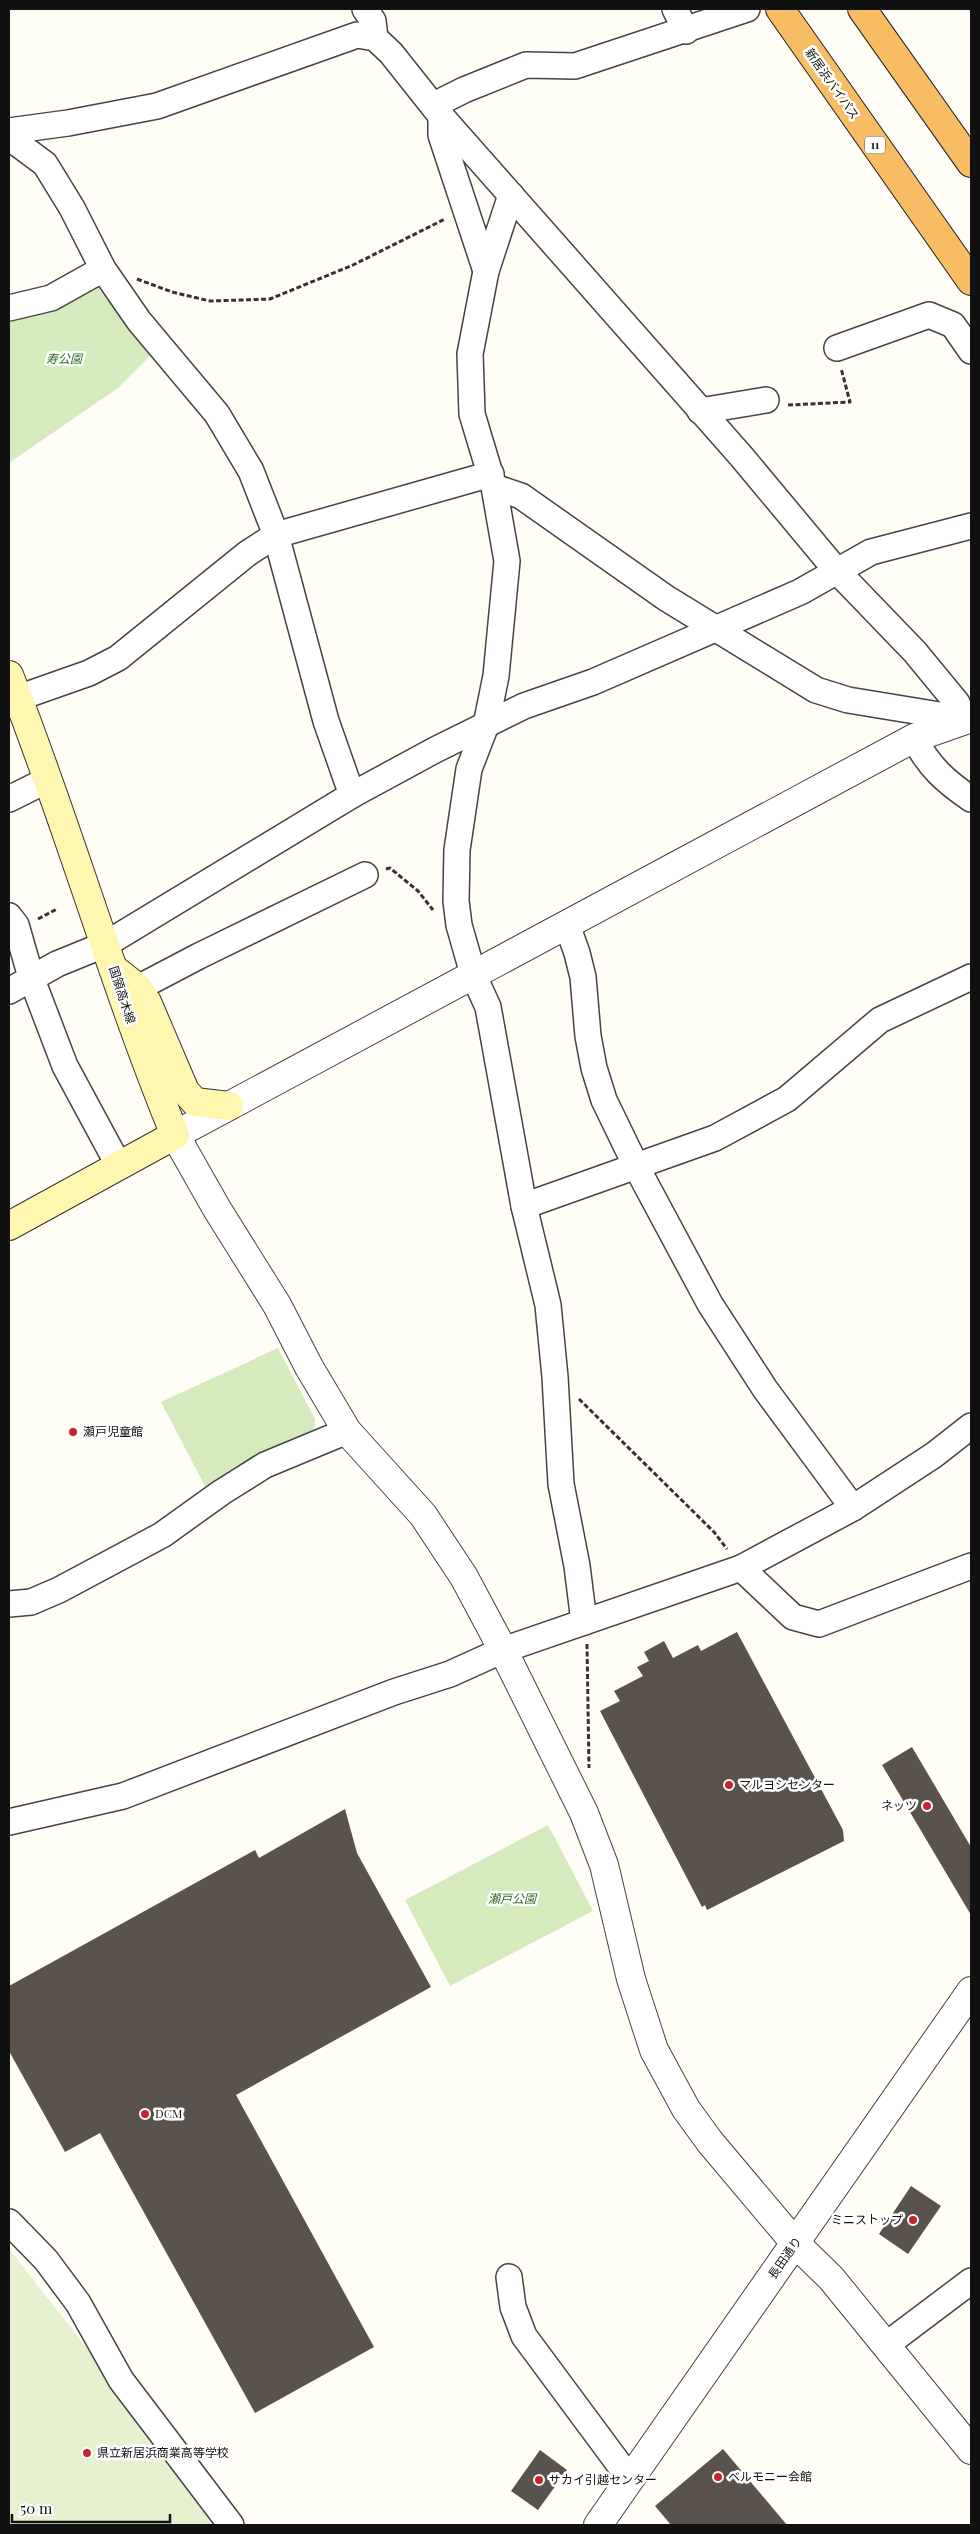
<svg xmlns="http://www.w3.org/2000/svg" width="980" height="2534" font-family="'Playfair Display','Noto Sans JP',serif">
  <rect width="100%" height="100%" fill="#fffdf5"/>
  <g fill="#d5ebbd">
    <polygon points="84,285 97,287 151,355 118,388 9,463 9,319"/>
    <polygon points="278,1348 315,1419 314,1433 207,1490 161,1402"/>
    <polygon points="548,1825 593,1911 450,1986 405,1900"/>
  </g>
  <polygon fill="#e6f2cf" points="9,2249 87,2348 215,2525 9,2525"/>
  <g fill="#5a524d">
    <polygon points="737,1632 843,1830 844,1841 707,1910 705,1905 702,1907 600,1711 620,1701 614,1691 643,1676 637,1667 649,1661 644,1652 664,1641 673,1658 698,1645 701,1651"/>
    <polygon points="912,1747 971,1847 971,1915 882,1765"/>
    <polygon points="345,1809 357,1853 431,1987 236,2095 374,2347 255,2413 100,2133 65,2152 9,2051 9,1986 255,1850 259,1858"/>
    <polygon points="911,2186 941,2206 908,2254 879,2234"/>
    <polygon points="723,2449 787,2525 671,2525 655,2506"/>
    <polygon points="540,2450 567,2470 538,2510 511,2491"/>
  </g>
  <g fill="none" stroke-linecap="round" stroke-linejoin="round">
    <g stroke="#444" stroke-width="28">
      <g id="minor">
        <polyline points="365,9 373,21 375,38"/>
        <polyline points="675,9 686,31"/>
        <polyline points="434,105 464,90 526,65 575,66 747,9"/>
        <polyline points="441,116 441,135 486,271"/>
        <polyline points="9,131 68,123 157,106 357,35 375,38 391,53 441,116 741,456 836,570 915,652 957,703 964,719"/>
        <polyline points="9,140 14,141 45,164 72,208 103,269 139,321 217,414 251,471 276,535 326,721 352,795"/>
        <polyline points="511,195 486,271 470,354 472,414 494,487 507,561 496,676 486,725 469,769 457,850 456,901 459,925 473,974 488,1007 524,1206 548,1305 555,1377 561,1484 577,1566 584,1622"/>
        <polyline points="9,308 51,298 103,269"/>
        <polyline points="837,348 929,315 953,325 971,351"/>
        <polyline points="700,411 766,400"/>
        <polyline points="494,487 521,496 666,598 816,690 848,700 964,719"/>
        <polyline points="18,698 89,673 118,658 248,553 276,535 491,474"/>
        <path d="M914 738C929 767 945 781 971 799"/>
        <polyline points="9,799 47,780"/>
        <polyline points="9,916 16,925 31,977 65,1066 119,1166"/>
        <polyline points="567,925 577,953 583,977 588,1036 594,1068 604,1100 636,1166 710,1304 765,1389 853,1508"/>
        <polyline points="138,988 199,956 365,875"/>
        <polyline points="9,991 57,964 106,944 352,795 435,750 524,706 593,682 800,592 871,552 971,526"/>
        <polyline points="524,1206 715,1138 787,1099 880,1020 971,977"/>
        <polyline points="741,1568 793,1617 819,1624 971,1566"/>
        <polyline points="9,1604 31,1602 59,1590 162,1535 222,1492 265,1465 347,1431"/>
        <polyline points="9,1822 123,1796 394,1692 450,1674 503,1650 741,1568 853,1508 934,1455 971,1426"/>
        <polyline points="9,2222 46,2260 78,2303 121,2380 231,2525"/>
        <polyline points="509,2277 513,2307 524,2336 630,2479"/>
        <polyline points="886,2345 971,2281"/>
      </g>
    </g>
    <g stroke="#444" stroke-width="30">
      <g id="tertiary">
        <polyline points="971,718 914,738 175,1135 217,1209 277,1305 309,1367 347,1431 423,1515 464,1577 503,1650 584,1813 604,1865 631,1979 654,2050 686,2109 710,2142 795,2243 831,2278 971,2450"/>
        <polyline points="598,2525 971,1991"/>
      </g>
    </g>
    <g stroke="#333" stroke-width="30">
      <g id="secondary">
        <path d="M9 675C69 827 113 984 175 1135L9 1226"/>
        <polyline points="114,969 138,988 147,1002 185,1091 195,1102 229,1106"/>
      </g>
    </g>
    <g stroke="#222" stroke-width="30">
      <g id="trunk">
        <polyline points="780,9 971,281"/>
        <polyline points="862,9 971,163"/>
      </g>
    </g>
    <g stroke="#333" stroke-width="3" stroke-dasharray="5 2.5" stroke-linecap="butt">
      <polyline points="137,279 172,292 210,301 270,299 353,265 445,219"/>
      <polyline points="788,405 850,402 841,368"/>
      <polyline points="386,869 390,868 418,891 433,910"/>
      <polyline points="38,919 57,909"/>
      <polyline points="579,1399 714,1532 727,1549"/>
      <polyline points="587,1644 589,1768"/>
    </g>
    <use href="#minor" stroke="#fff" stroke-width="25"/>
    <use href="#tertiary" stroke="#fff" stroke-width="28"/>
    <use href="#secondary" stroke="#fff6b0" stroke-width="28"/>
    <use href="#trunk" stroke="#f7bc64" stroke-width="28"/>
  </g>
  <g fill="#c4262e" stroke="#fff" stroke-width="2">
    <circle cx="73" cy="1432" r="5"/>
    <circle cx="729" cy="1785" r="5"/>
    <circle cx="927" cy="1806" r="5"/>
    <circle cx="145" cy="2114" r="5"/>
    <circle cx="913" cy="2220" r="5"/>
    <circle cx="87" cy="2453" r="5"/>
    <circle cx="718" cy="2477" r="5"/>
    <circle cx="539" cy="2480" r="5"/>
  </g>
  <g text-anchor="middle" stroke-width="5" stroke-linejoin="round" paint-order="stroke">
    <rect fill="#fff" stroke="#585858" stroke-width="1" x="865" y="136.5" width="20" height="17" rx="4"/>
    <g font-size="11" font-weight="bold" fill="#111">
      <text x="875" y="149">11</text>
    </g>
    <g font-size="12" fill="#111" stroke="#fff">
      <text transform="translate(832 84) rotate(55)" y="4">新居浜バイパス</text>
      <text transform="translate(122 995) rotate(72)" y="4">国領高木線</text>
      <text transform="translate(785 2258) rotate(-55)" y="4">長田通り</text>
    </g>
    <g font-size="12" font-style="italic" fill="#2f6b1f" stroke="#fff">
      <text x="64" y="363">寿公園</text>
      <text x="512" y="1903">瀬戸公園</text>
    </g>
    <g font-size="12" fill="#111" stroke="#fff" text-anchor="start">
      <text x="83" y="1436">瀬戸児童館</text>
      <text x="739" y="1789">マルヨシセンター</text>
      <text x="917" y="1810" text-anchor="end">ネッツ</text>
      <text x="155" y="2118">DCM</text>
      <text x="903" y="2224" text-anchor="end">ミニストップ</text>
      <text x="97" y="2457">県立新居浜商業高等学校</text>
      <text x="728" y="2481">ベルモニー会館</text>
      <text x="549" y="2484">サカイ引越センター</text>
    </g>
  </g>
  <rect width="980" height="2534" fill="none" stroke="#111111" stroke-width="20"/>
  <path d="M12 2514v8h158v-8" fill="none" stroke="#111111" stroke-width="2.5"/>
  <text x="20" y="2514" font-size="15" fill="#111111" stroke="#ffffff" stroke-width="4" paint-order="stroke">50 m</text>
</svg>
